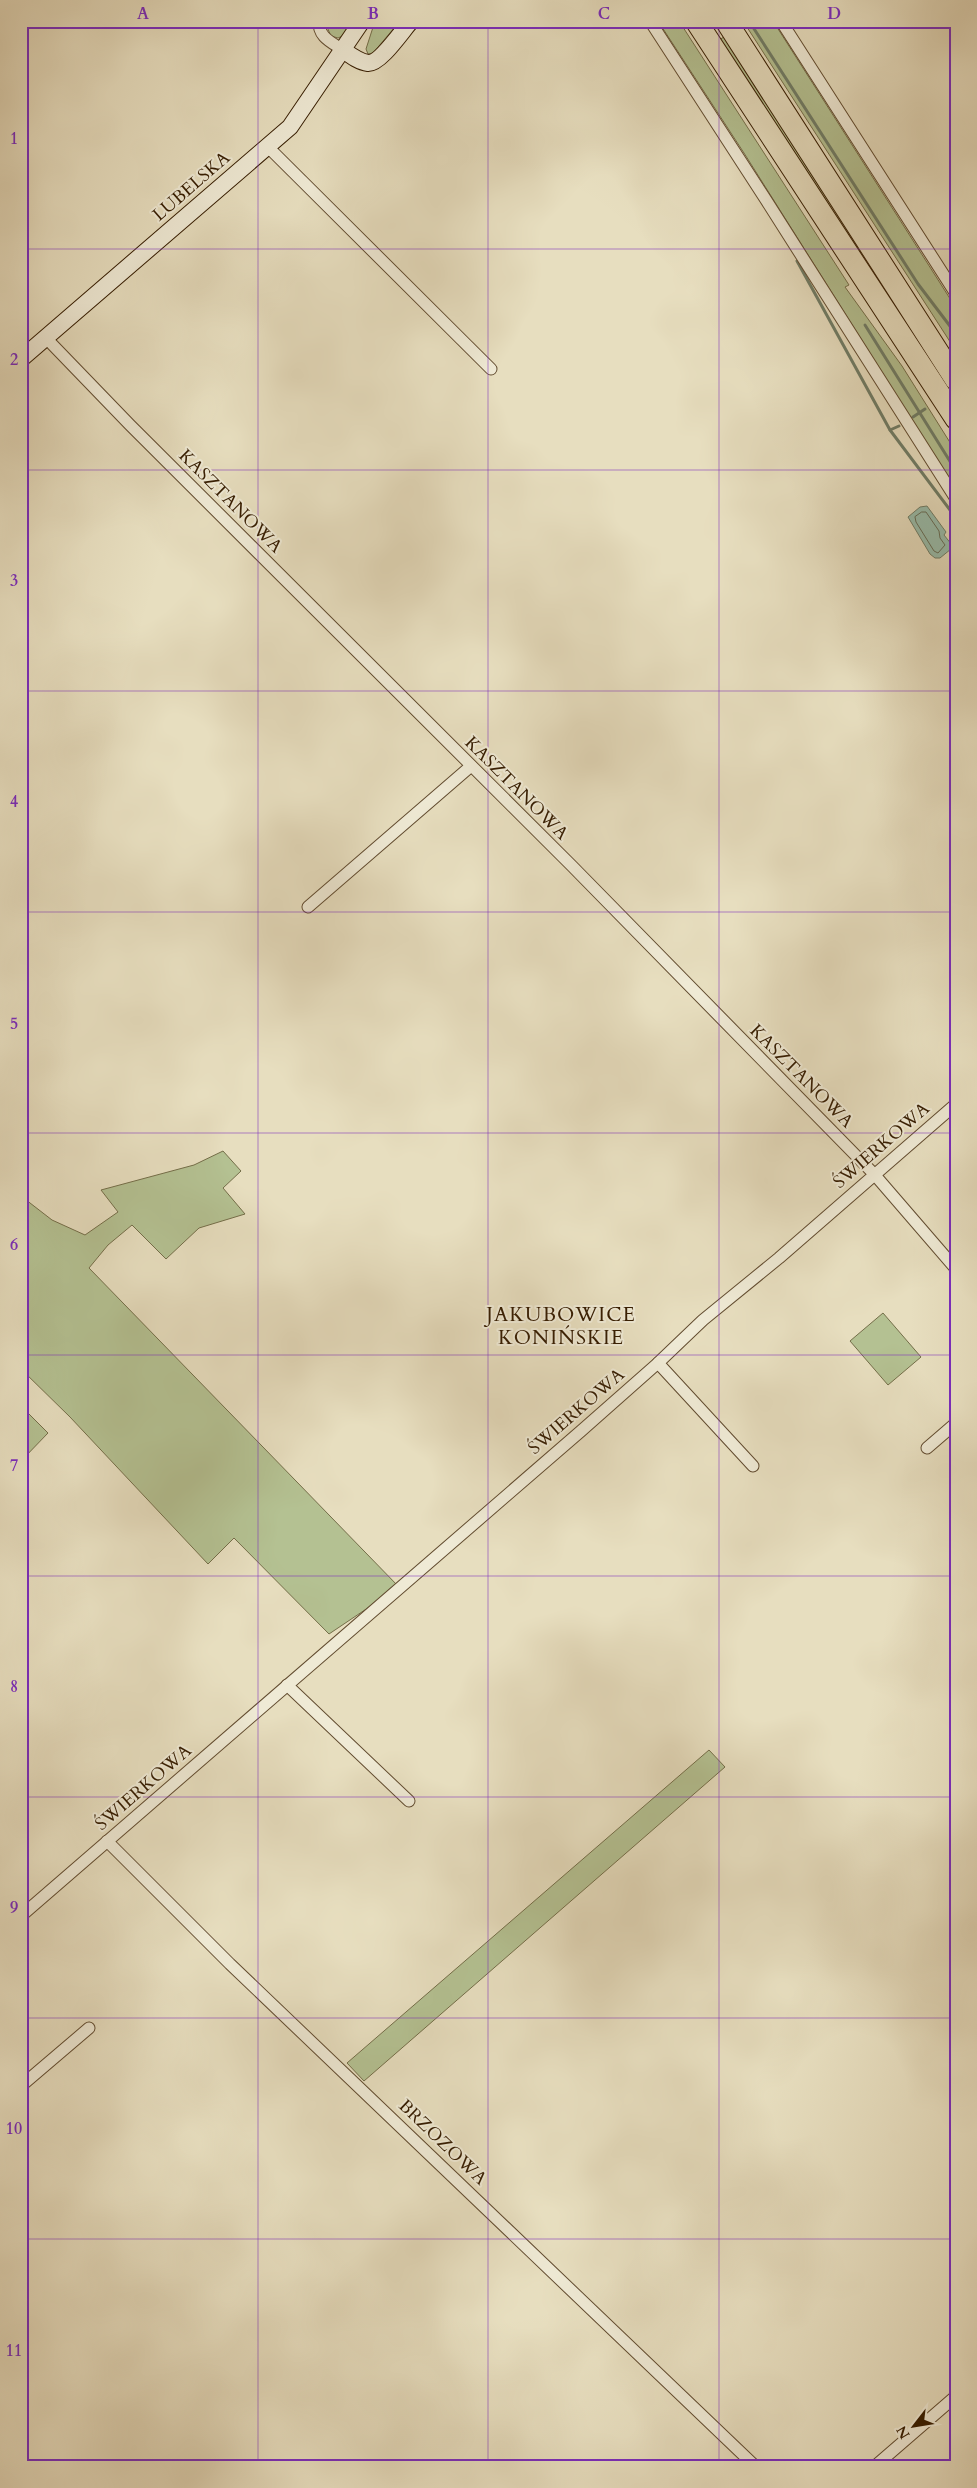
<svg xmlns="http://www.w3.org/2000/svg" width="977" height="2488" font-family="Cardo,serif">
  <rect width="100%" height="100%" fill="#e7debf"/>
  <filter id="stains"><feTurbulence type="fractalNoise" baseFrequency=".004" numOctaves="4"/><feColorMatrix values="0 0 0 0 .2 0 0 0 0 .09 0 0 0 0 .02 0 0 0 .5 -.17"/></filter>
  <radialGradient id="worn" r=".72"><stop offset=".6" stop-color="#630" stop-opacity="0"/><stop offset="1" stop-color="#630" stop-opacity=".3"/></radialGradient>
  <g fill="#b4c192" stroke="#746e49">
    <polygon points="328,21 357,21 347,34 338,38 331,36 327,27"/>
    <polygon points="375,21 400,21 373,53 368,54 366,49"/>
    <polygon points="658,21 679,21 849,285 845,287 902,366 956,452 956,490 744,153"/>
    <polygon points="743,21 773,21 956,308 956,351"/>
    <polygon points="725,36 956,395 956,410 718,41"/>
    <polygon points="223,1151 241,1171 223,1188 245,1214 199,1228 166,1259 132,1225 108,1245 89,1268 399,1587 329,1634 234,1538 208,1564 70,1417 21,1369 21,1196 52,1220 85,1235 118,1212 101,1190 194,1165"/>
    <polygon points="883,1313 921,1357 888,1385 850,1341"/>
    <polygon points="21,1406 48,1433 21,1461"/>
    <polygon points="709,1750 725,1767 364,2081 347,2063"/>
  </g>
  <polygon fill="#98bdac" stroke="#707d67" points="927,506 946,532 944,535 952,545 951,549 940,558 935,558 930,554 908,517 920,507"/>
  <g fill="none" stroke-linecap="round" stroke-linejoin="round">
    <polygon stroke="#666c56" stroke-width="1" points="922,512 926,512 939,531 940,538 945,545 938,553 934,551 916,522 915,517"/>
    <g stroke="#707d67" stroke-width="3">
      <polyline points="749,21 918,284 956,334"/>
      <polyline points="797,261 890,430 956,518"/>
      <polyline points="865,325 956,471"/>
      <polyline points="913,417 925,409"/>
      <polyline points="890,430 899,426"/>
    </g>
    <g stroke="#624c30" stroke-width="13">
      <g id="street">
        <path d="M319 21C318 37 331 42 343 50"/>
        <polyline points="650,21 766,200 956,499"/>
        <polyline points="781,21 956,294"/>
        <polyline points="268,147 491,369"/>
        <polyline points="46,338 130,425 572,866 874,1174 956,1269"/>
        <polyline points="308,907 471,766"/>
        <polyline points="658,1363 753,1466"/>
        <polyline points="927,1448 956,1423"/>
        <polyline points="287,1685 409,1801"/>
        <polyline points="107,1841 230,1964 756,2467"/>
        <polyline points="21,1916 581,1431 658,1363 703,1320 779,1258 956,1104"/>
        <polyline points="21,2086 89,2028"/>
        <polyline points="874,2467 956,2396"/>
      </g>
    </g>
    <g stroke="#351c00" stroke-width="18">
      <g id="secondary">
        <path d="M343 50C350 55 359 62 368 63 380 64 402 31 411 21"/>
        <polyline points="21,359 290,127 362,21"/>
      </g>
    </g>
    <g stroke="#351c00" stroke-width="23">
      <g id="highway">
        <polyline points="696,21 956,419"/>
        <polyline points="726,21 956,380"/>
      </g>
    </g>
    <use href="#street" stroke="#efead5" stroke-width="11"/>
    <use href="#secondary" stroke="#efead5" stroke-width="16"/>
    <use href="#highway" stroke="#e7debf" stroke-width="21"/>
  </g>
  <path fill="none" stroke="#7b2cbf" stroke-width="1" stroke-opacity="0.55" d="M258 21V2467M488 21V2467M719 21V2467M21 249H956M21 470H956M21 691H956M21 912H956M21 1133H956M21 1355H956M21 1576H956M21 1797H956M21 2018H956M21 2239H956"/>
  <g text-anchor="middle" stroke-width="4" stroke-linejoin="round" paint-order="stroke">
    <g font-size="18" fill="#351c00" stroke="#efead5">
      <text transform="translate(191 186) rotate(-41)" y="6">LUBELSKA</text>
      <text transform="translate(231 501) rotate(45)" y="6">KASZTANOWA</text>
      <text transform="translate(517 788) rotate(45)" y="6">KASZTANOWA</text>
      <text transform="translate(802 1076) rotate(45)" y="6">KASZTANOWA</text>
      <text transform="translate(881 1145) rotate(-41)" y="6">ŚWIERKOWA</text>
      <text transform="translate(576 1411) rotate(-41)" y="6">ŚWIERKOWA</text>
      <text transform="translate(143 1787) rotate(-41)" y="6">ŚWIERKOWA</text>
      <text transform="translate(443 2142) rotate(44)" y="6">BRZOZOWA</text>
    </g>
    <g font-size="20" letter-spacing="1" fill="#351c00" stroke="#efead5">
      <text x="561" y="1321">JAKUBOWICE<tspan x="561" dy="23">KONIŃSKIE</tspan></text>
    </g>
  </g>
  <rect width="977" height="2488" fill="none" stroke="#e7debf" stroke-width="55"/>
  <g transform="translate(914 2426) rotate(239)" stroke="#efead5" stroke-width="4" paint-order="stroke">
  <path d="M0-4L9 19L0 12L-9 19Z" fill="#351c00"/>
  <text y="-8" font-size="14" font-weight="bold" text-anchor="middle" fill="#351c00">N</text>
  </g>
  <rect x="28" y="28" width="922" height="2432" fill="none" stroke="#7b2cbf" stroke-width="2"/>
  <g font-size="16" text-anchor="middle" font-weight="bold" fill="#7b2cbf">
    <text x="143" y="19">A</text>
    <text x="373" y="19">B</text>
    <text x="604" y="19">C</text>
    <text x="834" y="19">D</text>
    <text x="14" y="144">1</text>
    <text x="14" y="365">2</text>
    <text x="14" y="586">3</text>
    <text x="14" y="807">4</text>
    <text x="14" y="1029">5</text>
    <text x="14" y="1250">6</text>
    <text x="14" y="1471">7</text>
    <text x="14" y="1692">8</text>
    <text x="14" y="1913">9</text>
    <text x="14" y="2134">10</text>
    <text x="14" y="2356">11</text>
  </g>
  <rect width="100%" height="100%" filter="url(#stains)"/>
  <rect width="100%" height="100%" fill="url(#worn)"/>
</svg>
